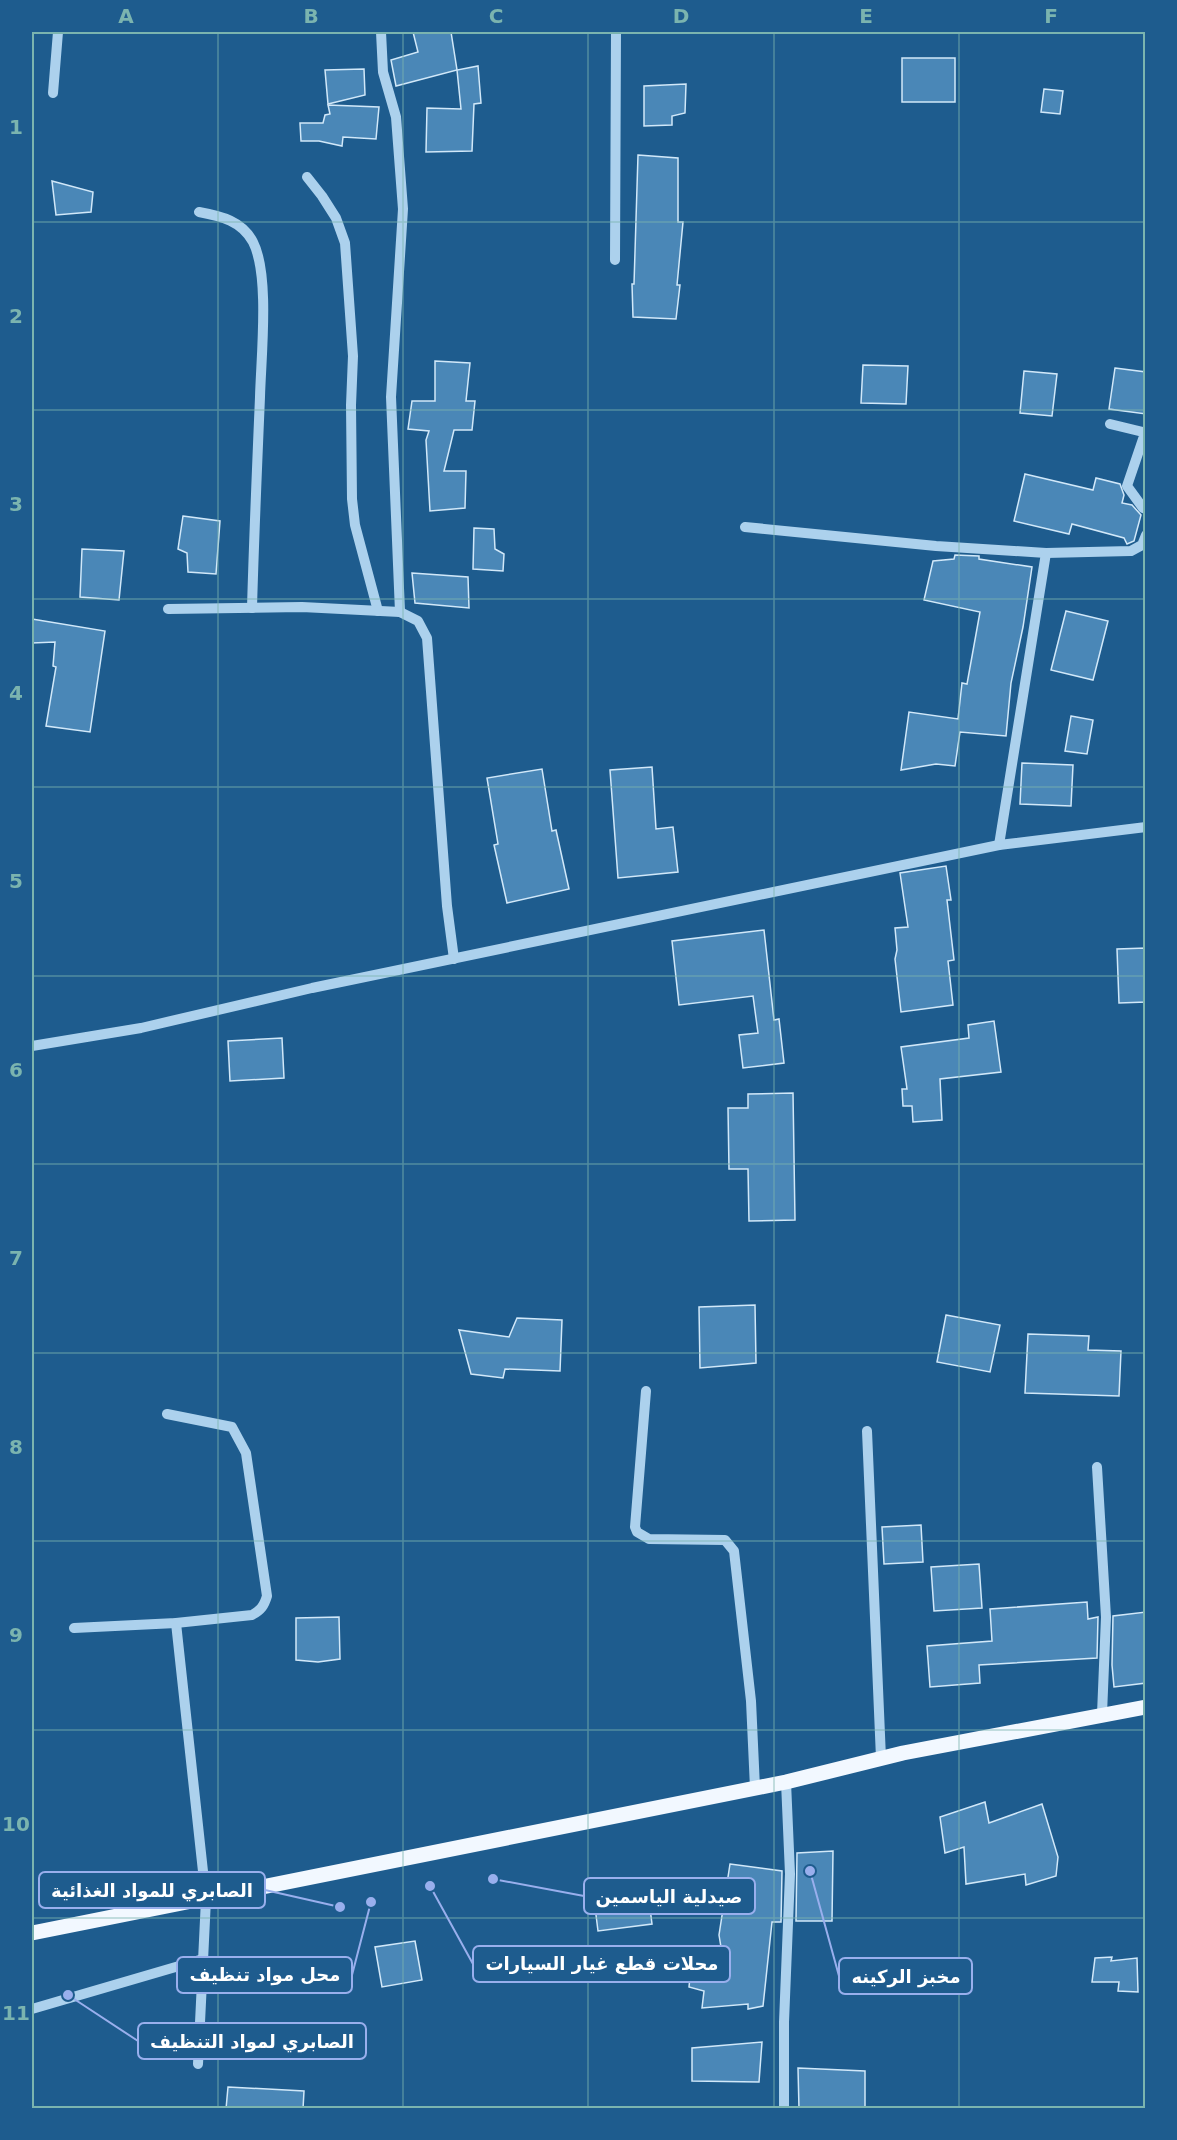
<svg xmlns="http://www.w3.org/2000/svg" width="1177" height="2140" font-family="'DejaVu Sans',Vazirmatn,sans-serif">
  <rect width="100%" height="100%" fill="#1e5c8e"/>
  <g fill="#4a87b7" stroke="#d1e8f9" stroke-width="1.5">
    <polygon points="413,32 451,32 457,70 396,86 391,60 418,52"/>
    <rect x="902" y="58" width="53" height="44"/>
    <polygon points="478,66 481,103 474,104 472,151 426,152 427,108 461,109 457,70"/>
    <polygon points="364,69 365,95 328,104 325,70"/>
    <polygon points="686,84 685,113 672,116 672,125 644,126 644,86"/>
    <polygon points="1044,89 1063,91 1060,114 1041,112"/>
    <polygon points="328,105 379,107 376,139 343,137 342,146 319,141 301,141 300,123 323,123 325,115 330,114"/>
    <polygon points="638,155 678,158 678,222 683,222 677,285 680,285 676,319 633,317 632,284 634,284"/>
    <polygon points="52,181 93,192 91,212 56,215"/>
    <polygon points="435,361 470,363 466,401 475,401 472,430 454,430 444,471 466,471 465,508 430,511 426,440 429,431 408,429 412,401 435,401"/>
    <polygon points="863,365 908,366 906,404 861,403"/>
    <polygon points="1115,368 1146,372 1146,414 1109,409"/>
    <polygon points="1024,371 1057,374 1052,416 1020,413"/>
    <polygon points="1025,474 1093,490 1096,478 1120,484 1124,495 1122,503 1132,505 1141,515 1134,541 1127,544 1124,538 1072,524 1069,534 1014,521"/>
    <polygon points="183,516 220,521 216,574 188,572 187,553 178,549"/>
    <polygon points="474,528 494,529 495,549 504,554 503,571 473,569"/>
    <polygon points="82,549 124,551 119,600 80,597"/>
    <polygon points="955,555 979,556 979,559 1032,567 1023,627 1011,683 1006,736 960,732 955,766 936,764 901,770 909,712 958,719 962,683 967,684 980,612 924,600 933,561 954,559"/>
    <polygon points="412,573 468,577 469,608 415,603"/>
    <polygon points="1066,611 1108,621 1093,680 1051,670"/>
    <polygon points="32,619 105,631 90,732 46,726 56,667 53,666 55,642 32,643"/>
    <polygon points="1071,716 1093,720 1087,754 1065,751"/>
    <polygon points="1022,763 1073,765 1071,806 1020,804"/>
    <polygon points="652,767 656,829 673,827 678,872 618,878 610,770"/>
    <polygon points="542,769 552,831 556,830 569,889 507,903 494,845 498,844 487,778"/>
    <polygon points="946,866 951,900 947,900 954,960 948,961 953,1005 901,1012 895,959 897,950 895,928 908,927 900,873"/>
    <polygon points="764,930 774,1020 779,1019 784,1063 743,1068 739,1035 758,1033 753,996 679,1005 672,941"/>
    <polygon points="1146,948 1146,1002 1119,1003 1117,949"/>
    <polygon points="994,1021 1001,1072 940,1079 942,1120 913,1122 912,1106 903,1106 902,1089 907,1089 901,1047 969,1038 968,1025"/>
    <polygon points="282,1038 284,1078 230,1081 228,1041"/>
    <polygon points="793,1093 795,1220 749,1221 748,1169 729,1169 728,1108 748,1108 748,1094"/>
    <polygon points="755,1305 756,1363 700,1368 699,1307"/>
    <polygon points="946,1315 1000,1325 990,1372 937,1362"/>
    <polygon points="517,1318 562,1320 560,1371 505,1369 503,1378 471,1374 459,1330 509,1337"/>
    <polygon points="1028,1334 1089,1336 1088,1350 1121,1351 1119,1396 1025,1393"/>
    <polygon points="921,1525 923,1562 884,1564 882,1527"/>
    <polygon points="979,1564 982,1608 934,1611 931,1567"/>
    <polygon points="1087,1602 1088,1619 1098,1617 1097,1658 979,1665 980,1683 930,1687 927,1646 992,1641 990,1609"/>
    <polygon points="1146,1612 1146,1683 1114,1687 1112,1665 1113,1616"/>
    <polygon points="339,1617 340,1659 318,1662 296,1660 296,1618"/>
    <polygon points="985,1802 989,1823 1042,1804 1058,1857 1056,1876 1026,1885 1025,1874 966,1884 964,1847 945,1853 940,1817"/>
    <polygon points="833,1851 832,1921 796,1921 797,1853"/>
    <polygon points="730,1864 782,1871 781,1922 772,1922 763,2006 748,2009 748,2004 702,2008 704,1991 689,1987 690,1977 707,1968 721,1947 719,1935"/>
    <polygon points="648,1892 652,1924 598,1931 594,1899"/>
    <polygon points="415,1941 422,1980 382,1987 375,1947"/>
    <polygon points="1112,1957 1111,1961 1137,1958 1138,1992 1118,1991 1119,1982 1092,1982 1095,1958"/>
    <polygon points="762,2042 759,2082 692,2081 692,2048"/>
    <polygon points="798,2068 865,2071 865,2108 799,2109"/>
    <polygon points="228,2087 304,2091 303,2109 226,2109"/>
  </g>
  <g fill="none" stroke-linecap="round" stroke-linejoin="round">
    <g stroke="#acd1ed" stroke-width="10">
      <polyline points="381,32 383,72 396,117 403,209 391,397 400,612"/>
      <polyline points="53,93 58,32"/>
      <polyline points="307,177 322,196 336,218 345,243 353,356 351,405 352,499 355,525 378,611"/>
      <path d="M199 212C221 216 242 221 253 242 270 275 261 357 260 397 257 467 254 537 252 608"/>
      <polyline points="615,260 616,32"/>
      <polyline points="1110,424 1143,432 1144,436 1127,486 1143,508 1146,509"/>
      <polyline points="745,527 936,546 1046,553 1131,551 1142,545 1146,535"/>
      <polyline points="168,609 302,607 400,612 418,621 427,638 447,906 454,959"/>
      <polyline points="999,845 1046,553"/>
      <polyline points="32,1046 141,1028 312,988 999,845 1146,827"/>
      <polyline points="646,1391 635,1527 637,1532 649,1539 725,1540 734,1551 751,1701 755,1788"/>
      <polyline points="867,1431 881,1758"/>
      <polyline points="1097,1467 1106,1617 1102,1714"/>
      <polyline points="176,1623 206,1899 198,2064"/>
      <path d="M74 1628 176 1623 252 1615C261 1610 264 1606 267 1596L246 1453 232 1427 167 1414"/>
      <polyline points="32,2009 203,1959"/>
      <polyline points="784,2108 784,2022 790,1874 786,1782"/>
    </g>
    <polyline stroke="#f2f8ff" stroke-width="15" points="32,1933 786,1782 903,1753 1146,1707"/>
  </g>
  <path fill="none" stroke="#7bb4af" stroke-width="1.5" stroke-opacity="0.55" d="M218 32V2108M403 32V2108M588 32V2108M774 32V2108M959 32V2108M32 222H1146M32 410H1146M32 599H1146M32 787H1146M32 976H1146M32 1164H1146M32 1353H1146M32 1541H1146M32 1730H1146M32 1918H1146"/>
  <path fill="none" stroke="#99afed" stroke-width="2" d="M340 1907L265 1890M493 1879L584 1896M430 1886L473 1964M371 1902L352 1975M810 1871L839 1976M68 1995L138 2041"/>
  <g fill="#99afed" stroke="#1e5c8e" stroke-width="2">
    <circle cx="340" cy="1907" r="6"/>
    <circle cx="493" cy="1879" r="6"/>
    <circle cx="430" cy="1886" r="6"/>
    <circle cx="371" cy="1902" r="6"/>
    <circle cx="810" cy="1871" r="6"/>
    <circle cx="68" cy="1995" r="6"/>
  </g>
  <g fill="#1e5c8e" stroke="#99afed" stroke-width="2">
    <rect x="39" y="1872" width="226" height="36" rx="6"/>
    <rect x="584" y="1878" width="171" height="36" rx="6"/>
    <rect x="473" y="1946" width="257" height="36" rx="6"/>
    <rect x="177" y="1957" width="175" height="36" rx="6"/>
    <rect x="839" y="1958" width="133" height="36" rx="6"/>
    <rect x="138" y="2023" width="228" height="36" rx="6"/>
  </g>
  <g font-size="18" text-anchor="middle" font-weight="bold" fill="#fff">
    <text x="152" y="1897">الصابري للمواد الغذائية</text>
    <text x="669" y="1903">صيدلية الياسمين</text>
    <text x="602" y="1970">محلات قطع غيار السيارات</text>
    <text x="265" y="1981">محل مواد تنظيف</text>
    <text x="906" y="1983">مخبز الركينه</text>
    <text x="252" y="2048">الصابري لمواد التنظيف</text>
  </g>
  <rect width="1177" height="2140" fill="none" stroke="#1e5c8e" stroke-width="66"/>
  <rect x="33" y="33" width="1111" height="2074" fill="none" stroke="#7bb4af" stroke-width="2"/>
  <g font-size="20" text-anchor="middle" font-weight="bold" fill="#7bb4af">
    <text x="126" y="23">A</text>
    <text x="311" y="23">B</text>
    <text x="496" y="23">C</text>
    <text x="681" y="23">D</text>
    <text x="866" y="23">E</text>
    <text x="1051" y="23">F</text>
    <text x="16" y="134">1</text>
    <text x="16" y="323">2</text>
    <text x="16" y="511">3</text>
    <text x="16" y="700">4</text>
    <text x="16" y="888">5</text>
    <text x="16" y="1077">6</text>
    <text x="16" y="1265">7</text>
    <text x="16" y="1454">8</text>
    <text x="16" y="1642">9</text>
    <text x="16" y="1831">10</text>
    <text x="16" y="2020">11</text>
  </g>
</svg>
